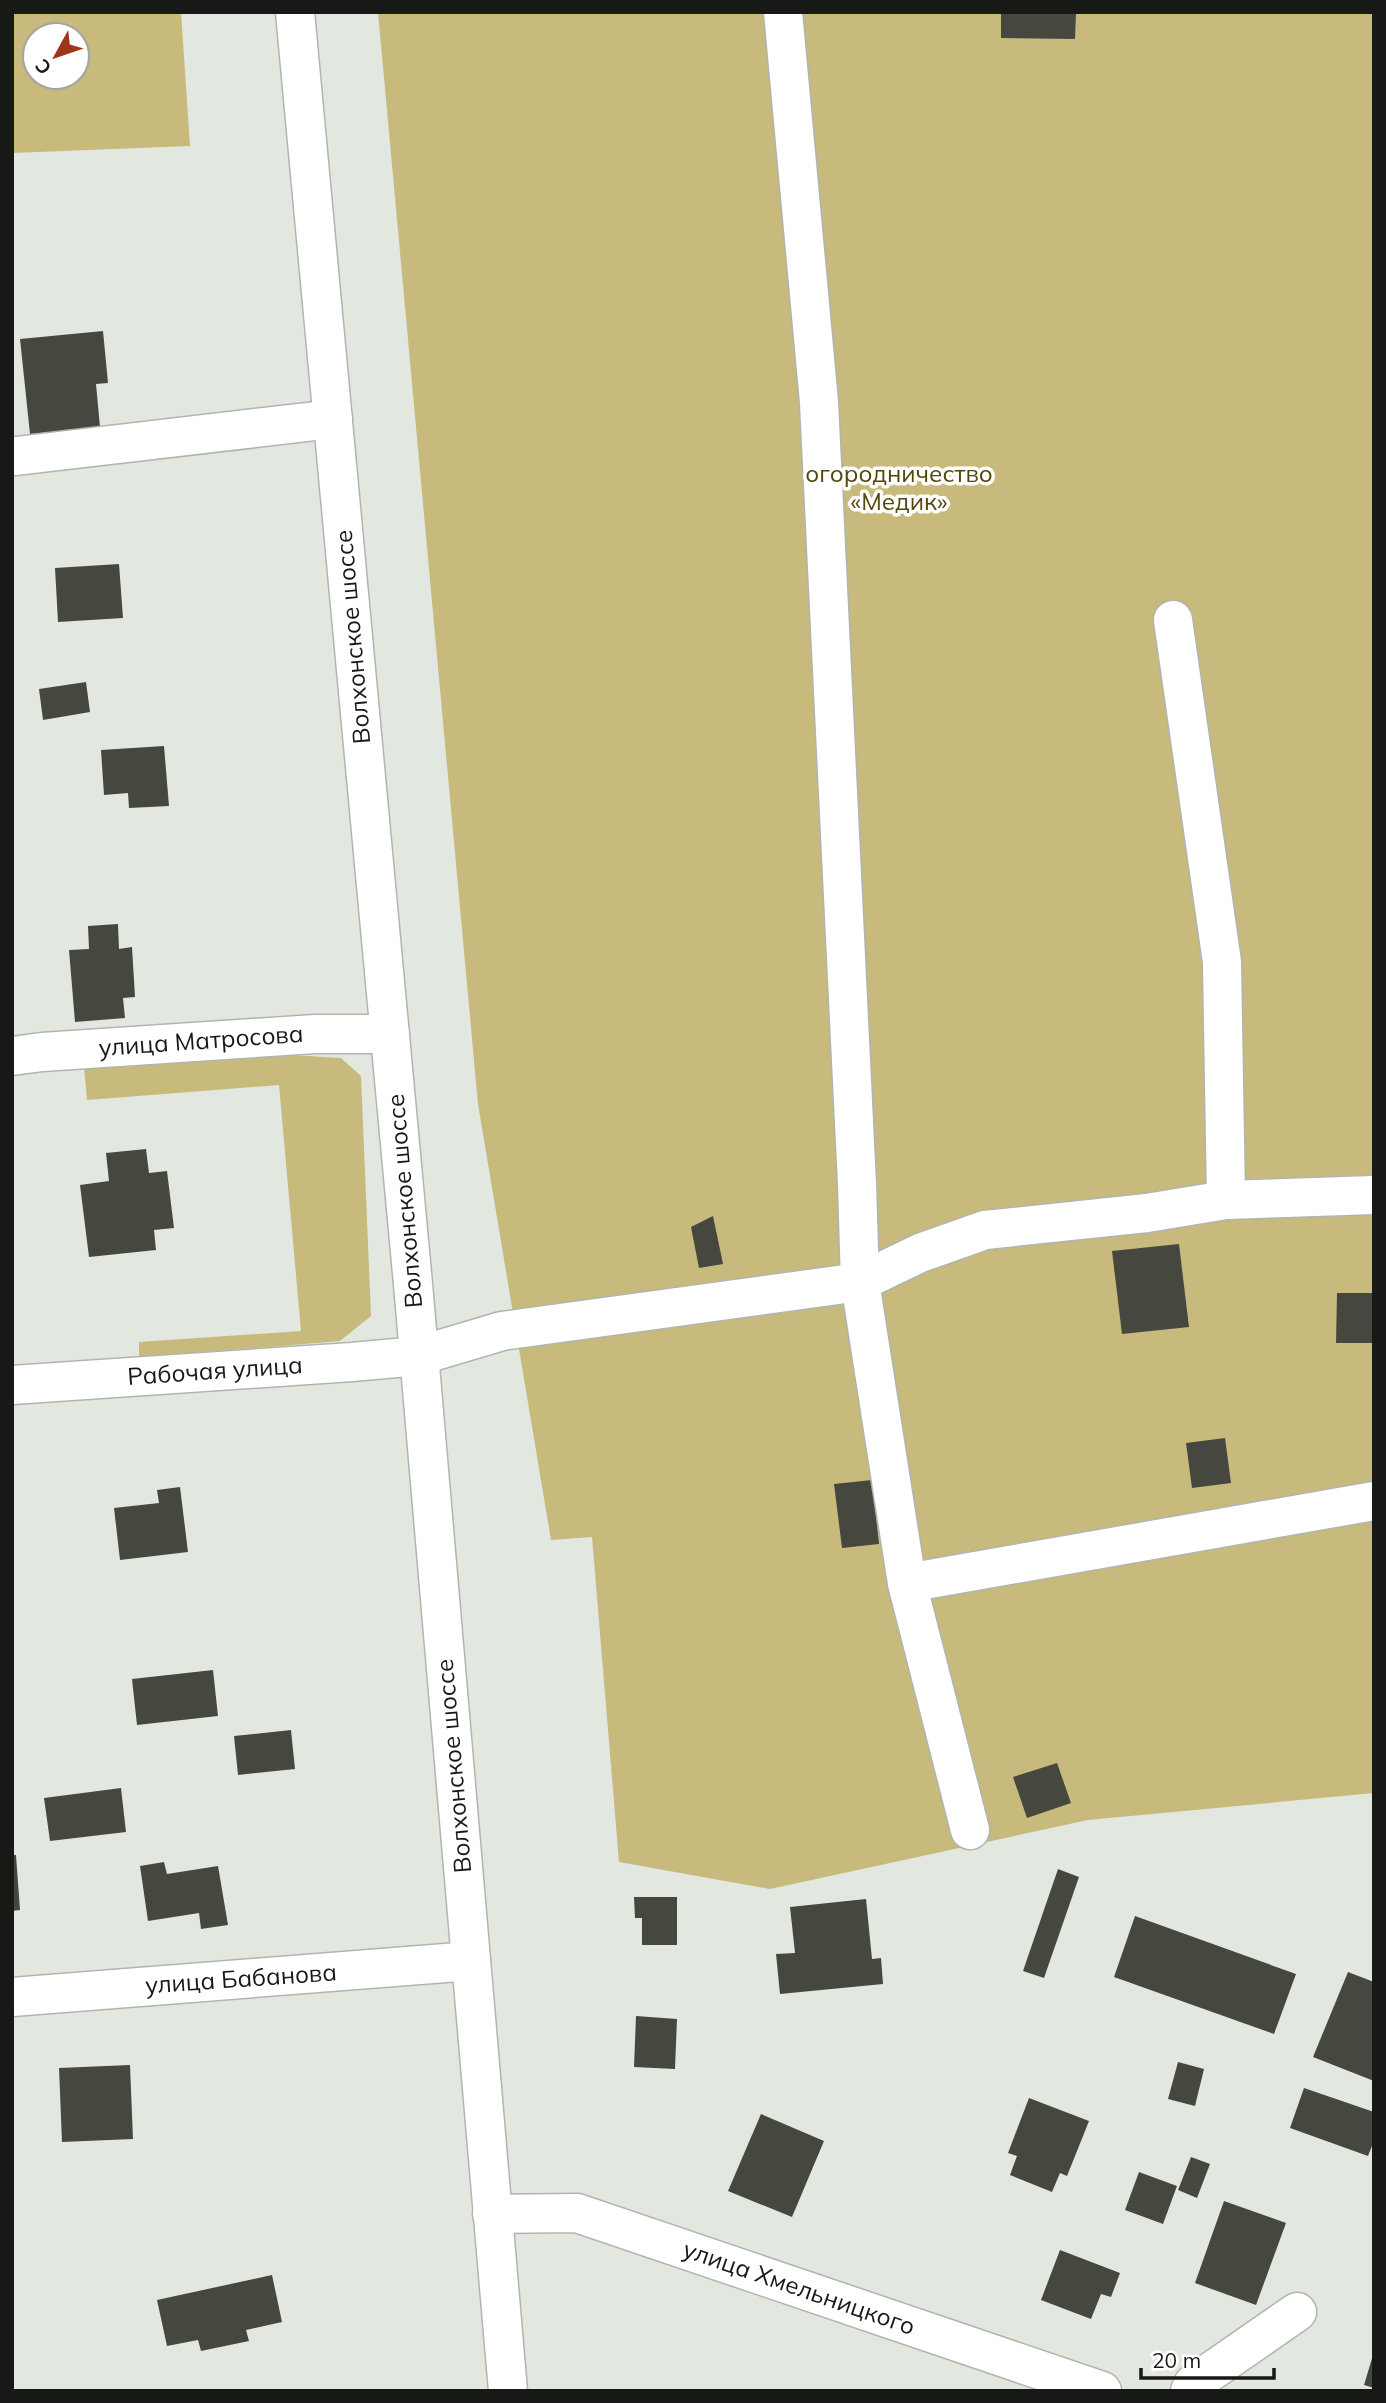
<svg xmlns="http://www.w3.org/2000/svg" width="1386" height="2403" font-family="Mulish,sans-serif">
  <rect width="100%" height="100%" fill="#e2e8e0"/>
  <g fill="#c8b97c" fill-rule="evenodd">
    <path d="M12 12H181L190 146 12 153ZM35 35H77V77H35Z"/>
    <polygon points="378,12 1374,12 1374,1793 1088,1820 770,1889 619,1862 592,1537 551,1540 478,1104"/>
    <polygon points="290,1055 341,1058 361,1076 371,1316 340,1341 139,1358 139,1342 301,1331 279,1085 87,1100 84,1067"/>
  </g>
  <g fill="#464840">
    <polygon points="1001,12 1076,12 1075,39 1001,38"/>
    <polygon points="103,331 108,383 96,384 100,427 30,434 20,339"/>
    <polygon points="119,564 123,618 58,622 55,568"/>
    <polygon points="86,682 90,712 43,720 39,689"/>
    <polygon points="164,746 169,806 129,808 128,793 104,795 101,750"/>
    <polygon points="118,924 119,949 132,947 135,997 123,998 125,1018 75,1022 69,950 89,949 88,926"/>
    <polygon points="146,1149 149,1173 167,1171 174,1228 154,1230 156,1250 89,1257 80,1185 109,1181 106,1153"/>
    <polygon points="713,1216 723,1264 699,1268 691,1227"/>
    <polygon points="1179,1244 1189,1327 1122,1334 1112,1251"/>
    <polygon points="1337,1293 1374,1293 1374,1343 1336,1343"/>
    <polygon points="1225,1438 1231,1483 1192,1488 1186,1443"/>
    <polygon points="872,1480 879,1544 842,1548 834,1484"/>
    <polygon points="180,1487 188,1552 120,1560 114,1508 159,1503 157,1490"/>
    <polygon points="213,1670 218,1716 137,1725 132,1679"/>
    <polygon points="291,1730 295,1769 238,1775 234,1736"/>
    <polygon points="1057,1763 1071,1803 1027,1818 1013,1777"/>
    <polygon points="121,1788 126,1832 50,1841 44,1798"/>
    <polygon points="12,1855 16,1855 20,1910 12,1911"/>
    <polygon points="164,1862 167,1874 218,1866 228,1925 201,1929 199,1913 148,1921 140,1866"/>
    <polygon points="1058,1869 1079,1877 1044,1978 1023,1971"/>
    <polygon points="634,1897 677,1897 677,1945 642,1945 642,1918 635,1918"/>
    <polygon points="866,1899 872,1959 881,1958 883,1984 780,1994 776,1954 795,1953 790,1907"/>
    <polygon points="1135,1916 1296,1974 1274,2034 1114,1977"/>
    <polygon points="1348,1972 1374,1982 1374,2081 1313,2057"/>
    <polygon points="636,2016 677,2019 675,2069 634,2067"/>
    <polygon points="1178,2062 1204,2069 1195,2106 1168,2099"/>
    <polygon points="130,2065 133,2139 62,2142 59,2068"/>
    <polygon points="1304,2088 1374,2112 1374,2141 1368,2156 1290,2128"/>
    <polygon points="1029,2098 1089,2121 1067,2176 1060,2173 1052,2192 1010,2175 1017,2156 1008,2153"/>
    <polygon points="761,2114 824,2141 792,2217 728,2191"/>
    <polygon points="1191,2157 1210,2164 1197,2198 1178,2190"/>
    <polygon points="1139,2172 1177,2186 1163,2224 1125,2210"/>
    <polygon points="1224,2201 1286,2223 1256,2305 1195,2283"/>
    <polygon points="1060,2250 1120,2273 1111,2297 1101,2294 1091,2319 1041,2300"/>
    <polygon points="272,2275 282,2322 246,2330 249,2341 201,2351 198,2340 167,2346 157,2300"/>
    <polygon points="1373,2355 1374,2355 1374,2388 1364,2385"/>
  </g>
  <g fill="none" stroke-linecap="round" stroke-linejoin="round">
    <g stroke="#b0b6ae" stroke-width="41">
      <g id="minor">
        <polyline points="783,12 819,402 857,1184 860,1282 907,1583 970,1830"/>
        <polyline points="16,456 333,419"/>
        <polyline points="1173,620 1222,962 1226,1200"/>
        <polyline points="12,1056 42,1052 315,1034 390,1034"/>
        <polyline points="12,1385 352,1362 418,1356 502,1331 860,1282 920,1253 985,1230 1147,1213 1226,1200 1374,1195"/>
        <polyline points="907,1583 1374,1501"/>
        <polyline points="12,1997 471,1961"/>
        <polyline points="492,2214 577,2213 1102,2391"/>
        <polyline points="1190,2391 1193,2384 1297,2312"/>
      </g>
    </g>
    <g stroke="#b0b6ae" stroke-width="41">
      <polyline id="major" points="295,12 413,1284 508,2391"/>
    </g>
    <use href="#minor" stroke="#fff" stroke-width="38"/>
    <use href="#major" stroke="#fff" stroke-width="38"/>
  </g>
  <g text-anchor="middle" stroke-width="7" stroke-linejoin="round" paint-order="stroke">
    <g font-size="24" fill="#53470b" stroke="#fff">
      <text x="899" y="482">огородничество<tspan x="899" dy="28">«Медик»</tspan></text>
    </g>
    <g font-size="24" fill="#171916" stroke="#fff">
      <text transform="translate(353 637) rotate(-95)" y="8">Волхонское шоссе</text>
      <text transform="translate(201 1041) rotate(-4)" y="8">улица Матросова</text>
      <text transform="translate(405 1201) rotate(-95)" y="8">Волхонское шоссе</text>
      <text transform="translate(215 1371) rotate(-4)" y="8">Рабочая улица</text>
      <text transform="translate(454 1766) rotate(-95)" y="8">Волхонское шоссе</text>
      <text transform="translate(241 1979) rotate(-4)" y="8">улица Бабанова</text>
      <text transform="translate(799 2288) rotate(19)" y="8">улица Хмельницкого</text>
    </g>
  </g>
  <rect width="1386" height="2403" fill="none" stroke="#171916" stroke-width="28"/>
  <g transform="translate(56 56) rotate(230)"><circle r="33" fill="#ffffff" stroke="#a2a3a2" stroke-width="2"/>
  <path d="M0-5L12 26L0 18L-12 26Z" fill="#9d3519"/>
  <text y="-10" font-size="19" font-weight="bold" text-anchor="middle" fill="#171916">С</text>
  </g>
  <path d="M1141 2368v10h133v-10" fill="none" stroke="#171916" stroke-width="3.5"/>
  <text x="1152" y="2368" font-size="21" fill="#171916" stroke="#ffffff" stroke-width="5" paint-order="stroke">20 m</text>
</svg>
